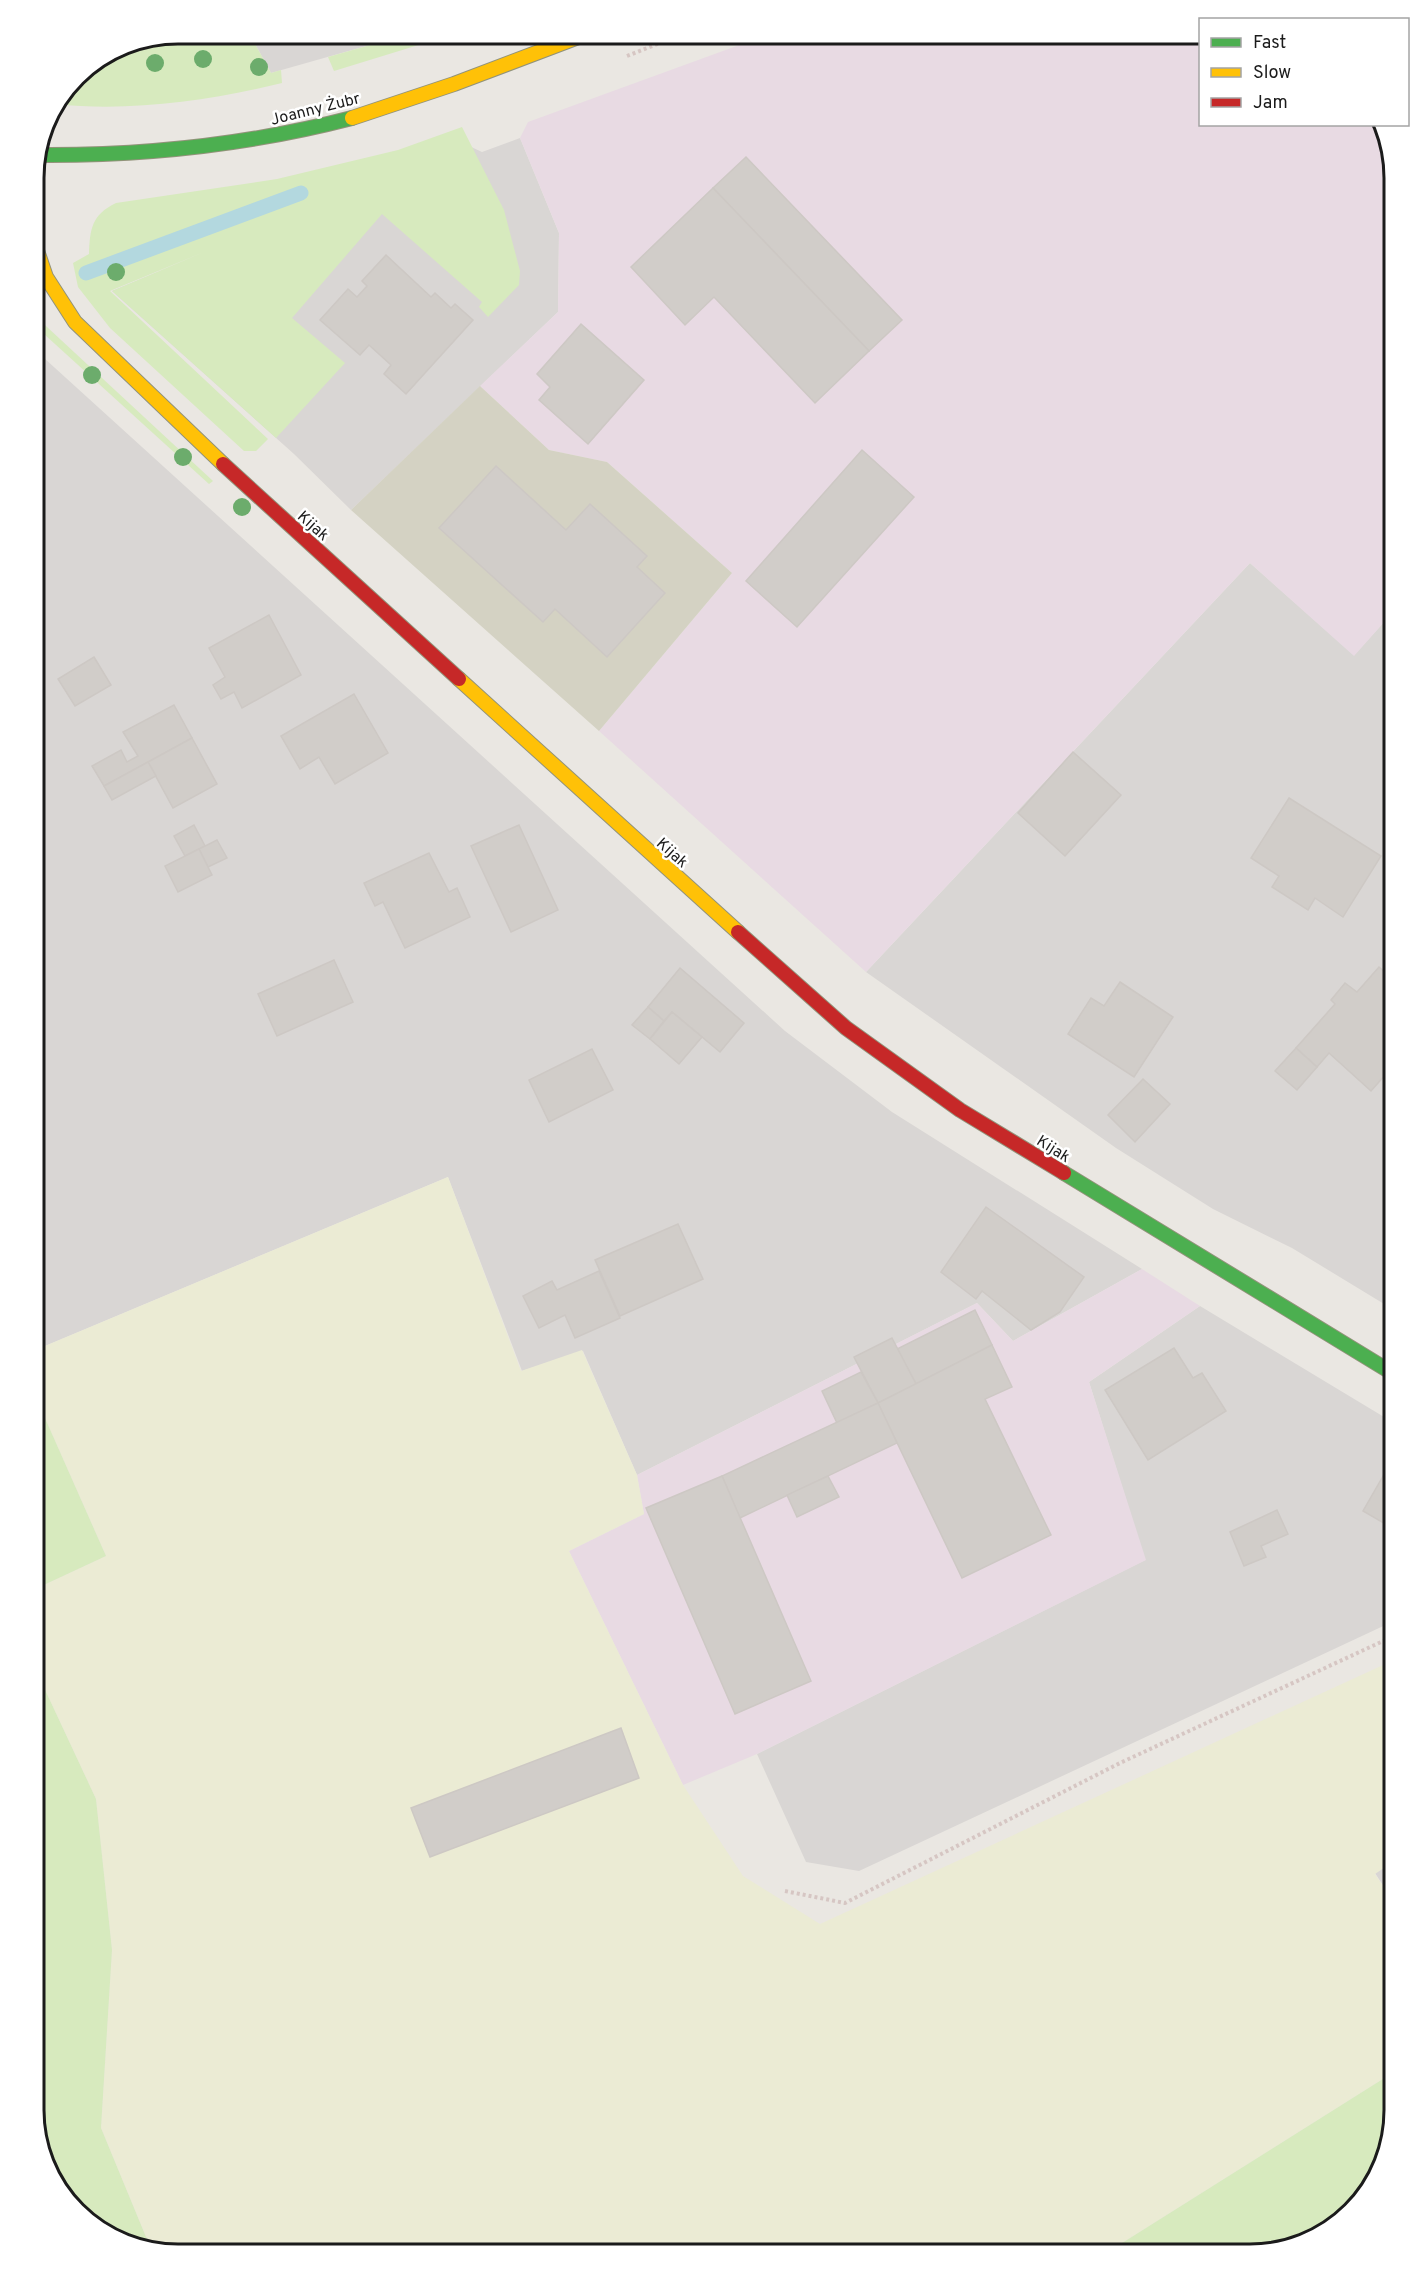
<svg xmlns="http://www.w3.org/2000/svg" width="1427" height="2288" font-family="Overpass,sans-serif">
  <rect width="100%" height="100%" fill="#eae7e2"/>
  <g fill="#d9d6d4">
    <polygon points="249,33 412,33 271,73"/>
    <polygon points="520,138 559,233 558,312 351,510 294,454 112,291 467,145 482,152"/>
    <polygon points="33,348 785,1031 892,1112 1142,1269 1013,1341 977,1303 637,1475 583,1351 522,1371 448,1177 33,1351"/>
    <polygon points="1250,563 1354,655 1394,611 1394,1310 1292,1248 1213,1209 1116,1148 866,972"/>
    <polygon points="1200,1306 1394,1423 1394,1621 859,1871 806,1862 757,1754 1145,1560 1089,1382"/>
    <polygon points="1394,1861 1394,1902 1375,1873"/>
  </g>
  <g fill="#e8dae3">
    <polygon points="772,33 1200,33 1200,124 1382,125 1394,178 1394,611 1354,656 1250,563 866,972 599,731 732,573 607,462 549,450 480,386 558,312 559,233 520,138 528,122"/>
    <polygon points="1142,1269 1200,1306 1089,1382 1146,1560 757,1754 683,1785 569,1551 644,1514 637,1475 977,1303 1013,1341"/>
  </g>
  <polygon fill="#d4d2c3" points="480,386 549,450 607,462 732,573 599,731 351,510"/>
  <polygon fill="#ebebd4" points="448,1177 521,1371 582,1350 637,1475 644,1514 569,1551 683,1785 743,1876 820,1924 1394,1660 1394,1861 1375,1874 1394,1902 1394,2072 1103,2255 168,2255 159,2251 146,2237 101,2128 112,1950 96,1799 33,1664 33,1590 106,1556 33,1391 33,1351"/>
  <g fill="#d7eabe">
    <path d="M177 33H249L271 73 281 70 282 83C210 101 129 112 55 104L76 75 123 44Z"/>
    <polygon points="412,33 446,33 425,43 334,71 328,57"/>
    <path d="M462 127 504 210 520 271 519 285 488 317 479 307 482 302 382 214 292 318 345 363 276 438 112 291 204 252 110 291 268 439 256 451H244L110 328 78 287 73 263 89 254C90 230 91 215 116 203L277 179 398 150Z"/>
    <polygon points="33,314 213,481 209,484 33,324"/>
    <polygon points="33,1391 106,1556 33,1590"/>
    <polygon points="33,1664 96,1799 112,1950 101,2128 146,2237 159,2251 98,2231 48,2175 33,2111"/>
    <polygon points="1394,2072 1394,2111 1374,2183 1314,2240 1249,2255 1103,2255"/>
  </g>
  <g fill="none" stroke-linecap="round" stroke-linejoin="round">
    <polyline stroke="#b3d8df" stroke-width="15" points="86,273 301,193"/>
  </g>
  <g fill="#d1cdc9" stroke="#cdc8c4" stroke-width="1.5">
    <polygon points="746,157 902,320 869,351 713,188"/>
    <polygon points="713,188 869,351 815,403 714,297 685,325 631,267"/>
    <polygon points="386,255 431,297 435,293 451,308 455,304 473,320 406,394 384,374 391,365 369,345 360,355 320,320 348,289 357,297 367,286 362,281"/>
    <polygon points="581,324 644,380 588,444 539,400 550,387 537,374"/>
    <polygon points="862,450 914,497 797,627 746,581"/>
    <polygon points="496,466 566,530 590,504 647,556 637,567 665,593 607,657 555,609 543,622 439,528"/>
    <polygon points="269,615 301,675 242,708 234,692 221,699 213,685 225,677 209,648"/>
    <polygon points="94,657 111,685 75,706 58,679"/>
    <polygon points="354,694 388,753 335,784 319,757 300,769 281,736"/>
    <polygon points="174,705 192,738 104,786 92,766 121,750 127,762 138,756 123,732"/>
    <polygon points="192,738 217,784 173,808 148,762"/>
    <polygon points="1073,752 1121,795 1065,856 1018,813"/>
    <polygon points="148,762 156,776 112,800 104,786"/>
    <polygon points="1289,798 1381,856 1343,917 1315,898 1308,910 1272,887 1279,876 1251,858"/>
    <polygon points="194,825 205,846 185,856 174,836"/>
    <polygon points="519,825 558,910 511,932 471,846"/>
    <polygon points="217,840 227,858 208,867 199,849"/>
    <polygon points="199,849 212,875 178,892 165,866"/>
    <polygon points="429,853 449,892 457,888 470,917 405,948 383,902 375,906 364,883"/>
    <polygon points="334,960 353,1002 277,1036 258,994"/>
    <polygon points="1379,967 1394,980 1394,1065 1371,1091 1329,1053 1317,1067 1296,1048 1335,1004 1331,1000 1345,983 1357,992"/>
    <polygon points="680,968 744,1023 720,1052 672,1012 664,1021 648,1007"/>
    <polygon points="1120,982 1173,1017 1134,1077 1068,1034 1091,998 1104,1006"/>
    <polygon points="648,1007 664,1021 650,1039 632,1025"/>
    <polygon points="672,1012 702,1037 679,1064 650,1039"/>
    <polygon points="1296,1048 1317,1067 1297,1090 1275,1071"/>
    <polygon points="592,1049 613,1090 549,1122 529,1080"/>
    <polygon points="1143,1079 1170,1104 1135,1142 1108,1115"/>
    <polygon points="986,1207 1084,1277 1060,1312 1031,1330 982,1291 976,1299 941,1272"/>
    <polygon points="678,1224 703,1279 620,1316 595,1260"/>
    <polygon points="599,1271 620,1318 575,1338 565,1315 539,1328 523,1296 552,1281 557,1290"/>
    <polygon points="975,1310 992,1345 916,1384 897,1349"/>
    <polygon points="892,1338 916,1384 878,1403 854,1357"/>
    <polygon points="992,1345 1012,1387 985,1399 1051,1535 962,1578 878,1403"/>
    <polygon points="1174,1348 1193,1378 1202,1373 1226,1411 1148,1460 1105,1390"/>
    <polygon points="861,1372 878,1403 837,1423 822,1391"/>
    <polygon points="878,1403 897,1443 740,1518 722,1476"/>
    <polygon points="1394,1457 1394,1529 1363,1511"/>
    <polygon points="722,1476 811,1681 735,1714 646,1508"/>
    <polygon points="828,1476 839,1497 797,1517 787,1495"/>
    <polygon points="1277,1510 1288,1534 1261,1546 1266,1557 1244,1566 1230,1532"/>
    <polygon points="621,1728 639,1778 430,1857 411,1808"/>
  </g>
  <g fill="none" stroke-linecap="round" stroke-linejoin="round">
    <g stroke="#92937a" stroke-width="16">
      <g id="fast">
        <path d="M37 155C144 156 248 145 352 118"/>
        <polyline points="1064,1173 1394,1374"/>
      </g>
    </g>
    <g stroke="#92937a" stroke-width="16">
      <g id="slow">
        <polyline points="352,118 454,84 589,33"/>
        <polyline points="33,239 46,277 75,322 223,464"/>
        <polyline points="459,679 738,932"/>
      </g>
    </g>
    <g stroke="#92937a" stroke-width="16">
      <g id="jam">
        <polyline points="223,464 459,679"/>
        <polyline points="738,932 846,1028 960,1110 1064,1173"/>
      </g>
    </g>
    <g stroke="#d6c6c3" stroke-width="4" stroke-dasharray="3 3" stroke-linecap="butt">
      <polyline points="627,56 685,33"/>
      <polyline points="785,1891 845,1903 1120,1763 1394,1636"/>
    </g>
    <use href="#fast" stroke="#4caf50" stroke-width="14"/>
    <use href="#slow" stroke="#ffc107" stroke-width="14"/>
    <use href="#jam" stroke="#c62828" stroke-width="14"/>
  </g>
  <g fill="#6cac6c">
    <circle cx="203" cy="59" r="9"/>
    <circle cx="155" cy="63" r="9"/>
    <circle cx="259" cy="67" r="9"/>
    <circle cx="116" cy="272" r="9"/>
    <circle cx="92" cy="375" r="9"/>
    <circle cx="183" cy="457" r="9"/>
    <circle cx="242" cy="507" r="9"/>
  </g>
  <g text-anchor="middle" stroke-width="5" stroke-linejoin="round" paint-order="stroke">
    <g font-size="16" fill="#1b1b1b" stroke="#fff">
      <text transform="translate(315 108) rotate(-14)" y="6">Joanny Żubr</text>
      <text transform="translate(314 525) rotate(42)" y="6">Kijak</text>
      <text transform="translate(673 852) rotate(42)" y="6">Kijak</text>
      <text transform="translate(1054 1148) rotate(32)" y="6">Kijak</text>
    </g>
  </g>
  <path d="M0 0H1427V2288H0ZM178 44H1250A134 134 0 0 1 1384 178V2110A134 134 0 0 1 1250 2244H178A134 134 0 0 1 44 2110V178A134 134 0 0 1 178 44Z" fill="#fff" fill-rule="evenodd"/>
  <path fill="none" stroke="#1b1b1b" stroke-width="3" d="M178 44H1250A134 134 0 0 1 1384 178V2110A134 134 0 0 1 1250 2244H178A134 134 0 0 1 44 2110V178A134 134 0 0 1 178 44Z"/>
  <rect x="1199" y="18" width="210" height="108" fill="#ffffff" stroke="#a4a4a4" stroke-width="1.5"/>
  <rect x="1211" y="38" width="30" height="9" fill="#4caf50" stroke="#a4a4a4" stroke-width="1.5"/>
  <text x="1253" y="48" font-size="18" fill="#1b1b1b">Fast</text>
  <rect x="1211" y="68" width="30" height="9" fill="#ffc107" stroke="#a4a4a4" stroke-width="1.5"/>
  <text x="1253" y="78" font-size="18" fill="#1b1b1b">Slow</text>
  <rect x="1211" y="98" width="30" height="9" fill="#c62828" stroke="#a4a4a4" stroke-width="1.5"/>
  <text x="1253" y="108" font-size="18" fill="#1b1b1b">Jam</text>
</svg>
